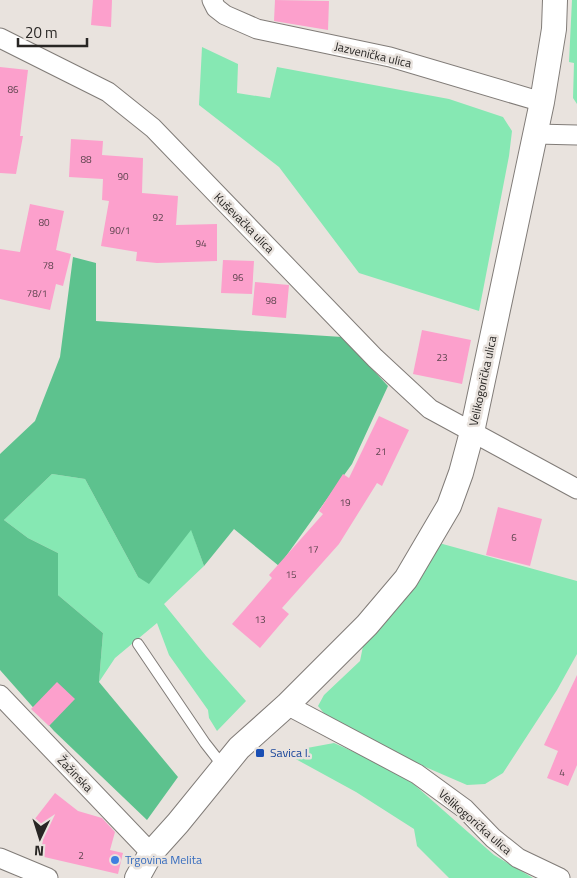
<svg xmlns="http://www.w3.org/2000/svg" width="577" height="878" font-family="'Titillium Web',sans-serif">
  <rect width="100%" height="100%" fill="#e9e3de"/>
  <g fill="#86e8b3">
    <polygon points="572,0 577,0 577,104 573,98 574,63 569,62"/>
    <polygon points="202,47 238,64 237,93 270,98 277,67 449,99 503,117 512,131 509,156 479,311 359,273 279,167 199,105"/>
    <polygon points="52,474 85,479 138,577 191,529 204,566 164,604 206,656 246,701 217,731 209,718 208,710 169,655 157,623 115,658 99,682 103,633 58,595 58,553 28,538 4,520"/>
    <polygon points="439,543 577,581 577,654 557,690 503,773 485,784 467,785 370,743 327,717 318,706 324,695 360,661 363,646 404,601"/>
    <polygon points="334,743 401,773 494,855 533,878 449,878 417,846 414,829 356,792 292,757 307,748"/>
  </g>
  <polygon fill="#5dc28e" points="73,257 96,263 96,321 342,337 388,386 352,464 279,566 234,529 204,566 191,530 149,584 138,577 85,479 52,474 4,520 28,538 58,553 58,595 103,633 99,682 178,777 147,820 54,731 0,670 0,454 35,421 60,357"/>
  <g fill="#fca0cc">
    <polygon points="93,0 112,0 111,27 91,25"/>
    <polygon points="275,0 329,1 328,30 274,21"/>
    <polygon points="0,67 28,70 20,136 23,136 16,174 0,173"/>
    <polygon points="71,139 103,141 102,155 143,158 142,193 178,196 176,225 217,224 217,261 157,263 136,261 137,252 101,246 109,201 102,200 103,179 69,177"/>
    <polygon points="30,204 64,211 56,250 71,254 63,286 56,284 50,310 0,299 0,249 20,252"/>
    <polygon points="223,260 254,261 252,294 221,293"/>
    <polygon points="255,282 289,285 286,318 252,315"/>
    <polygon points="422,330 471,340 462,384 413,374"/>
    <polygon points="379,416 409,430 382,486 377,483 339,544 282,608 289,614 260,648 232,624 272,578 269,575 323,514 319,511 343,474 349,478"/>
    <polygon points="498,507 542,519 530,566 486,555"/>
    <polygon points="577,675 577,765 568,786 547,778 558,751 544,745"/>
    <polygon points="57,682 75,699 49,726 31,709"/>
    <polygon points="55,793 78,811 102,818 115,832 110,850 123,853 118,874 40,856 45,829 34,820"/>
  </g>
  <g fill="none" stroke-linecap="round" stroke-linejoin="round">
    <g stroke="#817c78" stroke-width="12">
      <polyline id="service" points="138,644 205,743 223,766"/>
    </g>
    <g stroke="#817c78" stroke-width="21">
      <g id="minor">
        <polyline points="212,0 216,8 225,15 257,29 390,57 542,102"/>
        <polyline points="0,38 108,92 153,128 375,358 430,409 577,489"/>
        <polyline points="536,134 577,135"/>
        <polyline points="0,695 151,853"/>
        <polyline points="287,705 417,774 465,809 493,838 518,858 560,878"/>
        <polyline points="0,858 48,878"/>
      </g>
    </g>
    <g stroke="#817c78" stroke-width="26">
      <polyline id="tertiary" points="137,878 151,853 178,823 239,748 287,705 367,625 406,579 449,506 461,473 472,432 542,102 554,29 555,0"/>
    </g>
    <use href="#service" stroke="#fff" stroke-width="10"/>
    <use href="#minor" stroke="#fff" stroke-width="19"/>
    <use href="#tertiary" stroke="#fff" stroke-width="24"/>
  </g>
  <rect fill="#1a4fb4" stroke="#e9e3de" stroke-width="2" x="255" y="748" width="10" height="10" rx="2.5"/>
  <circle fill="#3f7fe0" stroke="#e9e3de" stroke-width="2" cx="115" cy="860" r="5"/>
  <g text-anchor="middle" stroke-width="5" stroke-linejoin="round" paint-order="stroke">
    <g font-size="10" fill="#5d444e">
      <text x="13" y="93">86</text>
      <text x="86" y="163">88</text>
      <text x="123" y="180">90</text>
      <text x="158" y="221">92</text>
      <text x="44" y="226">80</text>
      <text x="120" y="234">90/1</text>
      <text x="201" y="247">94</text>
      <text x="48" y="269">78</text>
      <text x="238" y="281">96</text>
      <text x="37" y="297">78/1</text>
      <text x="271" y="304">98</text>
      <text x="442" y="361">23</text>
      <text x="381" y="455">21</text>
      <text x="345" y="506">19</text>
      <text x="514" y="541">6</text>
      <text x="313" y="553">17</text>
      <text x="291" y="578">15</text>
      <text x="260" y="623">13</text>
      <text x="562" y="776">4</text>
      <text x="81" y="859">2</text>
    </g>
    <g font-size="12" fill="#282624" stroke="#e9e3de">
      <text transform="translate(373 55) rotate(13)" y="4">Jazvenička ulica</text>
      <text transform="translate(244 223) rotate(45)" y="4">Kuševačka ulica</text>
      <text transform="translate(483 381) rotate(-78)" y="4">Velikogorička ulica</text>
      <text transform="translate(75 774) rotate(46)" y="4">Žažinska</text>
      <text transform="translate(475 822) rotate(41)" y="4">Velikogorička ulica</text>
    </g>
    <g font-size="12" fill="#164399" stroke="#e9e3de" text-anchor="start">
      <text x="270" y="757">Savica I.</text>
    </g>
    <g font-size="12" fill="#366cbe" stroke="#e9e3de" text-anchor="start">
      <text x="125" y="864">Trgovina Melita</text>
    </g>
  </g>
  <g transform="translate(40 838) rotate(184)" stroke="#e9e3de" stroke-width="4" paint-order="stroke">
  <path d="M0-4L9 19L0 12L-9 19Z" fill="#282624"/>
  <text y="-8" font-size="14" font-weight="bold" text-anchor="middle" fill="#282624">N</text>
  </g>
  <path d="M18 38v8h69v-8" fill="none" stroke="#282624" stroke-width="2.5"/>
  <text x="25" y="38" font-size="15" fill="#282624" stroke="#e9e3de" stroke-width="4" paint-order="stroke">20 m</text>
</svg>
